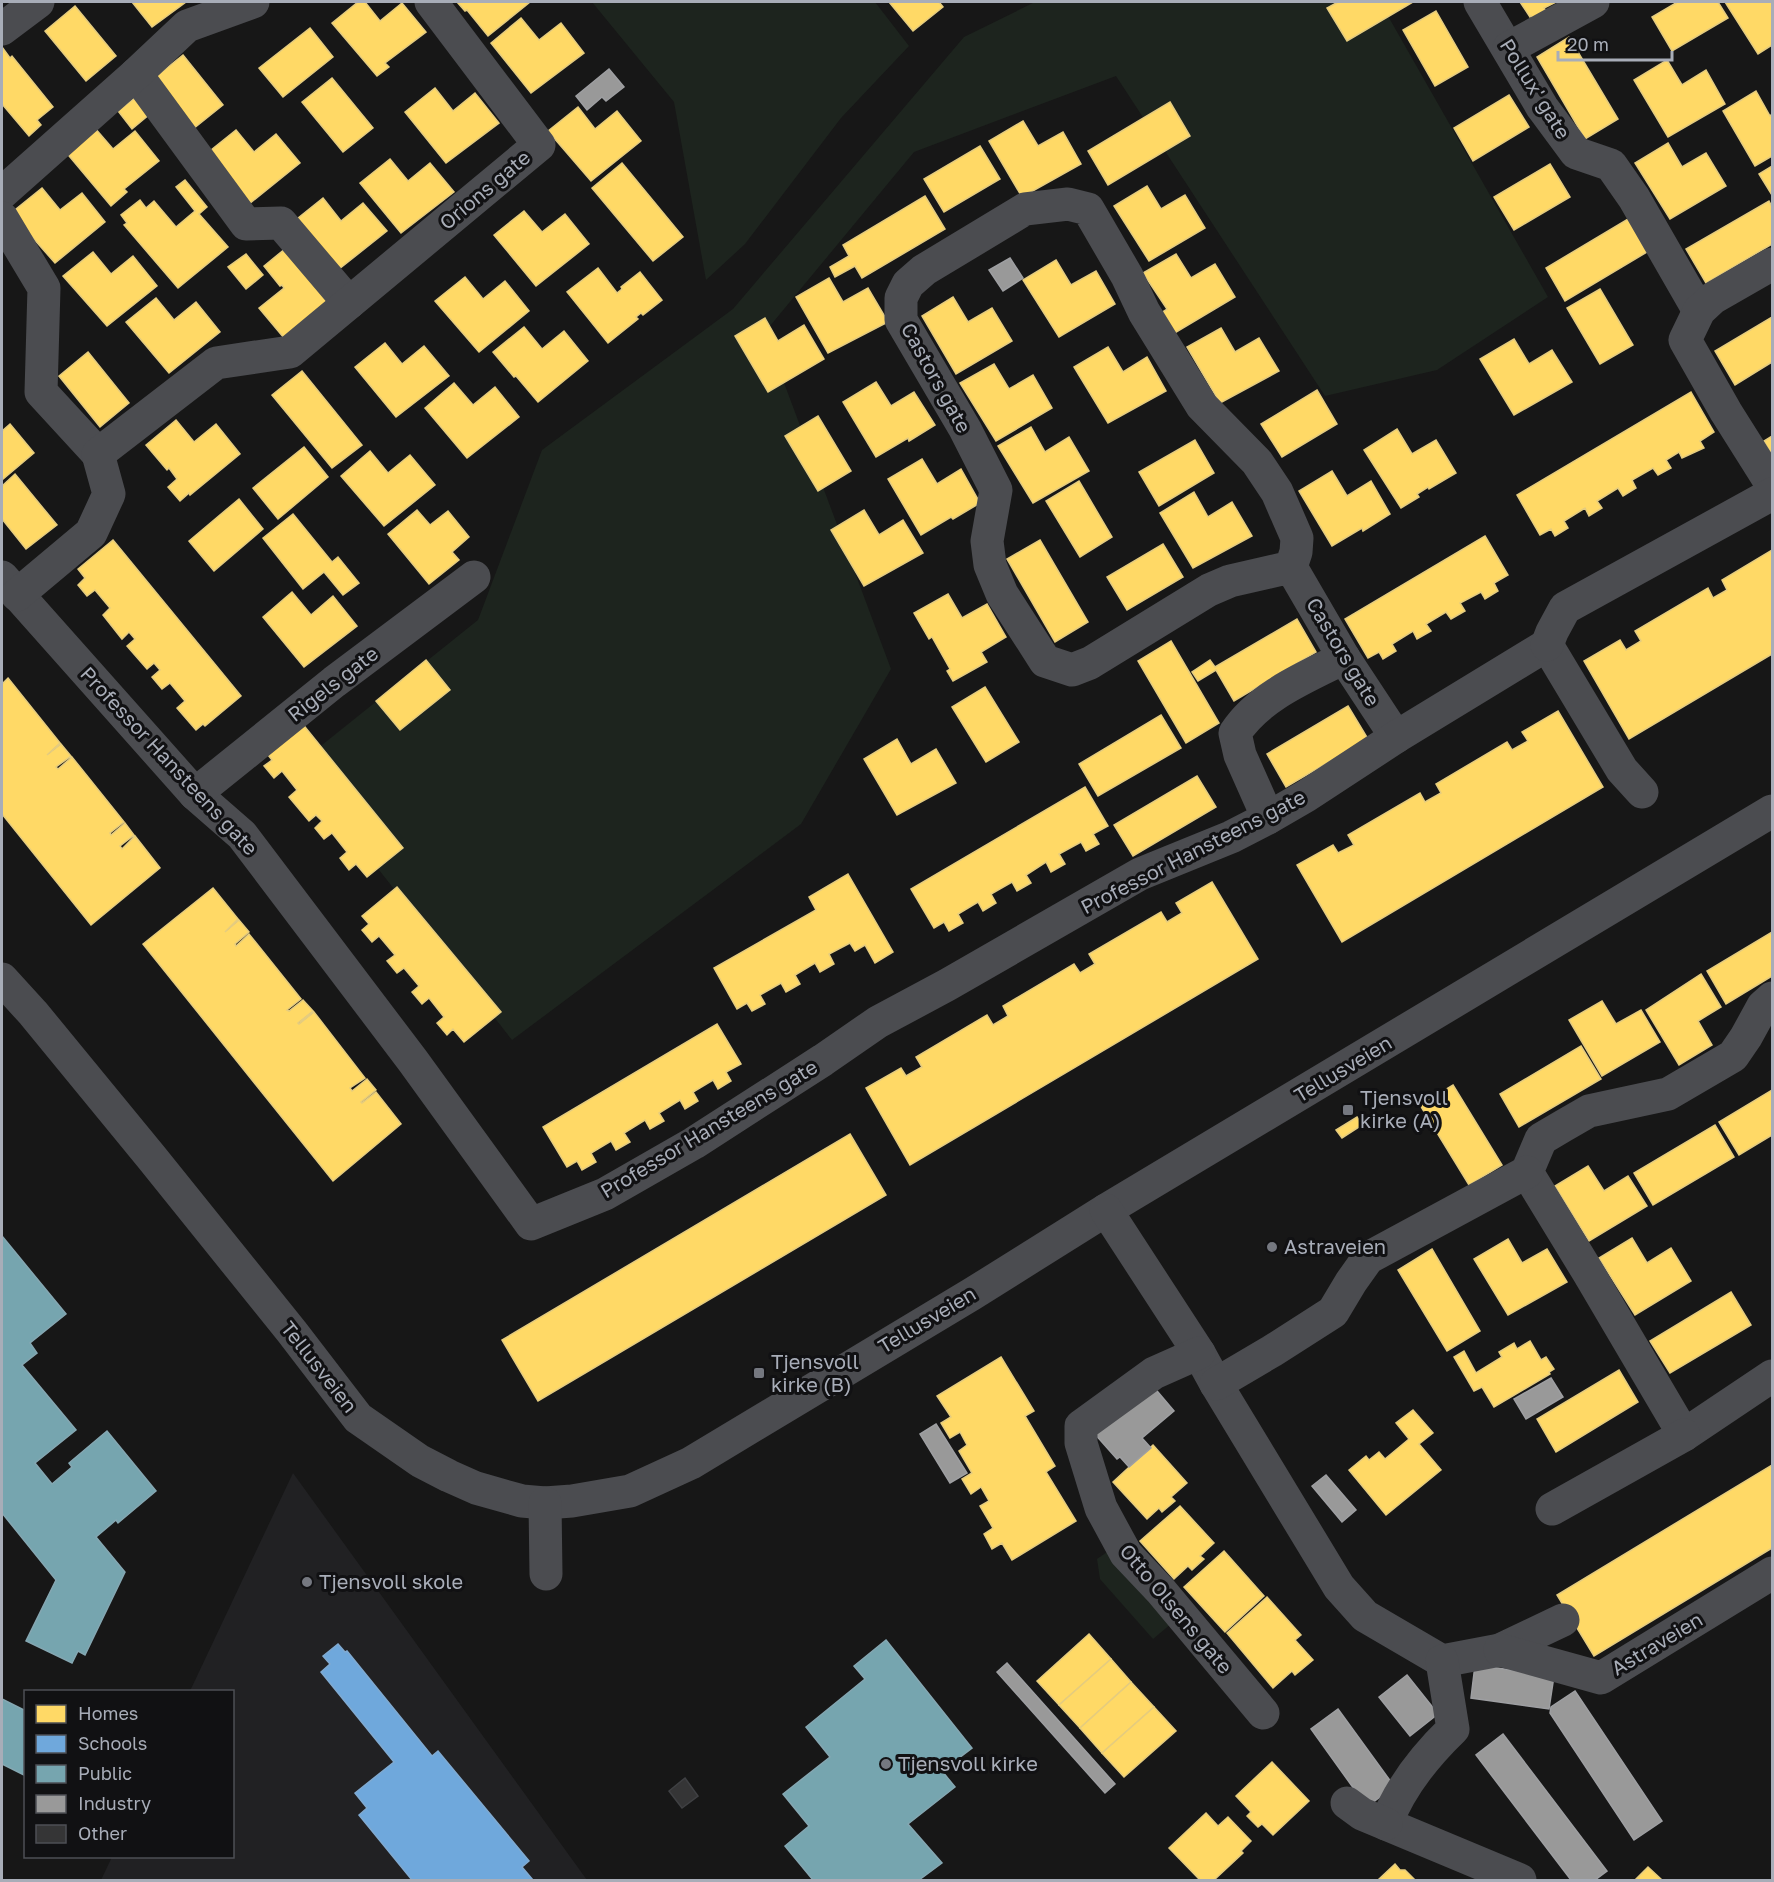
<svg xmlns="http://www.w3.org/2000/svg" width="1774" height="1882" font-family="'Golos Text',sans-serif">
  <rect width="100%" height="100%" fill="#171717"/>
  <polygon fill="#212123" points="293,1473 587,1880 101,1880 112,1857 232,1856 232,1692 190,1691"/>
  <g fill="#1d241e">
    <polygon points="592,2 875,2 909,46 841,118 745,244 706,280 674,102"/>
    <polygon points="1035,2 1380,2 1548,297 1437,370 1325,396 1116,76 914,152 765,332 891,669 801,824 512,1040 297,765 478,620 542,450 733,309 964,37"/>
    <polygon points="1110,1550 1172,1623 1153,1639 1100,1579 1097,1559"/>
  </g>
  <g fill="#ffd966" stroke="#e5cc7f" stroke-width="1.5">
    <polygon points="132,2 186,2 152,27"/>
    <polygon points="358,2 365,2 380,21 402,3 426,32 385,63 389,67 377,76 332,23"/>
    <polygon points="457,2 530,2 488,36 467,10 465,11"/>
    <polygon points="889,2 939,2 943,7 913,31"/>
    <polygon points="1338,2 1413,2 1347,41 1327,8"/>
    <polygon points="1520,2 1556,2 1544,8 1547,13 1534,21 1531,16 1530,17"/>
    <polygon points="1675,2 1718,2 1728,18 1672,51 1652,17 1676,3"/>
    <polygon points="1725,2 1772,2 1772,45 1758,54"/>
    <polygon points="75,6 116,56 86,81 45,31"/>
    <polygon points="1436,11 1468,67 1435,86 1403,30"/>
    <polygon points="521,18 539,40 561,23 584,53 531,93 491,43"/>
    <polygon points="310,28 333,57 283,97 259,68"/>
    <polygon points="1569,37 1618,119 1585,139 1537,57"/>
    <polygon points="2,47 10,58 12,56 53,107 37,120 41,125 29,136 2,104"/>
    <polygon points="183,55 223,105 193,129 153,79"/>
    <polygon points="1667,60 1682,85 1706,70 1725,104 1668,137 1634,80"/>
    <polygon points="332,78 373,128 343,152 302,102"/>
    <polygon points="435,88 453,111 475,93 499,123 446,163 405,112"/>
    <polygon points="1756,91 1770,116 1772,114 1772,156 1755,166 1723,111"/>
    <polygon points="1509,95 1529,127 1473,161 1454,128"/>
    <polygon points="136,97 150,114 132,129 118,111"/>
    <polygon points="1170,102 1190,136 1108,185 1088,151"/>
    <polygon points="578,107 595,129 617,111 641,141 591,181 548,131"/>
    <polygon points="1023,121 1038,146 1063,132 1081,164 1022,197 989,141"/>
    <polygon points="94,127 113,149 135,131 159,161 124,189 127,192 111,206 65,151"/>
    <polygon points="236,130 254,152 276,134 300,163 249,204 206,154"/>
    <polygon points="1668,143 1682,167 1706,153 1726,186 1670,219 1635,163"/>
    <polygon points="980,146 1000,179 944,212 924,179"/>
    <polygon points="390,159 408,181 430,163 454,192 401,233 360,183"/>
    <polygon points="622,163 683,237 653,261 592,188"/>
    <polygon points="1550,164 1570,197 1514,230 1494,197"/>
    <polygon points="1772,166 1772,195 1759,174"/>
    <polygon points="185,180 207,207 199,214 228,247 178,288 124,225 127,223 121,215 140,200 146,208 154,201 176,227 195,211 176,187"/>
    <polygon points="1147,186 1161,209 1185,195 1205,228 1149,261 1114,206"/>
    <polygon points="42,188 60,210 82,193 105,222 55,263 11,213"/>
    <polygon points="925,196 945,229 862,278 855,266 835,277 830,267 849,256 843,245"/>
    <polygon points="323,198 341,221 363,203 387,231 334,273 293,222"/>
    <polygon points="1769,201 1772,207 1772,244 1706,283 1686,249"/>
    <polygon points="524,211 542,232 565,214 589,244 536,286 494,235"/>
    <polygon points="1628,219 1647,252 1565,301 1546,268"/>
    <polygon points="291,244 333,297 284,338 259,308 284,288 282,285 280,286 264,266"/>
    <polygon points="93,252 111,274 133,256 157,286 107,326 63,276"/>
    <polygon points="246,254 263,275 246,289 228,267"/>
    <polygon points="1176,254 1191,278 1215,264 1235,297 1173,334 1161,313 1167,309 1143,273"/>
    <polygon points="1056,260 1071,285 1096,271 1115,304 1059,337 1023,280"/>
    <polygon points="598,268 617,293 622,289 621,287 640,272 662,300 643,315 641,313 636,317 638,319 608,343 567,292"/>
    <polygon points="465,277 483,299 505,281 529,311 479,352 435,301"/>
    <polygon points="829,278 843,302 868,288 888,322 828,353 796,297"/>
    <polygon points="1600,289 1633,345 1600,364 1567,308"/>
    <polygon points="953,297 968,322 992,308 1012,341 956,374 922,316"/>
    <polygon points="156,298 174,320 196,302 220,332 169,373 126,322"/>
    <polygon points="1772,317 1772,362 1735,385 1715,351"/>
    <polygon points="765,318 778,341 804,325 824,359 768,392 735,336"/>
    <polygon points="524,327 542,349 564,331 588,361 538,402 516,376 514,377 493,352"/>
    <polygon points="1221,328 1235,352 1259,338 1279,371 1220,403 1187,347"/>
    <polygon points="1514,339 1529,364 1552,350 1572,382 1514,415 1480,359"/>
    <polygon points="385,343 402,364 424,346 449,376 396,417 355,367"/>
    <polygon points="1108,347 1123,372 1147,357 1166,391 1108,423 1074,367"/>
    <polygon points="88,352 129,403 100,427 59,376"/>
    <polygon points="994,364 1009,389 1033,375 1052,408 996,441 960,383"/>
    <polygon points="302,371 362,445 332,468 272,395"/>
    <polygon points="876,382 891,406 914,392 935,425 909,441 908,438 876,457 843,402"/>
    <polygon points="454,383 473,405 495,387 519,417 467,458 425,408"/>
    <polygon points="1317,390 1337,424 1282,457 1261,424"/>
    <polygon points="1691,392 1714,432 1700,441 1704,448 1682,458 1679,452 1666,460 1671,468 1658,475 1653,468 1632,480 1636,488 1623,496 1618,488 1597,501 1602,508 1589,516 1585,508 1564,521 1568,528 1555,536 1551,529 1540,535 1517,495"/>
    <polygon points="818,416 851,471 818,491 785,436"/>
    <polygon points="176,420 194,442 216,424 240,454 190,495 189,493 180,501 168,487 177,479 169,468 167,470 146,445"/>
    <polygon points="10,424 34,453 2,480 2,431"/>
    <polygon points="1031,427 1045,452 1069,437 1089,471 1033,503 998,446"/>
    <polygon points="1397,429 1412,454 1436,440 1456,473 1429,489 1428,487 1417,494 1419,497 1401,508 1364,450"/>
    <polygon points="1772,436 1772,455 1764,441"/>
    <polygon points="1195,440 1214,473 1159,506 1139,472"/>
    <polygon points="304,447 328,477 278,519 253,488"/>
    <polygon points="370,451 388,473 410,455 435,485 384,526 341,476"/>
    <polygon points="922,459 937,484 961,469 980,503 953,519 951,517 921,535 888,479"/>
    <polygon points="1332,471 1347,496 1371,481 1390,514 1363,531 1362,528 1332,546 1299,491"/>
    <polygon points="15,474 57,525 26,549 2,519 2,486"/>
    <polygon points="1079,481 1112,537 1080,557 1046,501"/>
    <polygon points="1194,492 1208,517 1232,502 1252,536 1193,568 1160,513"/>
    <polygon points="239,499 263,529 214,571 189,541"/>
    <polygon points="417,510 430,525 448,511 469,537 452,552 459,560 429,584 388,534"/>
    <polygon points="864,510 879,535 903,520 923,553 864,586 831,530"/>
    <polygon points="293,514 332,562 338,557 359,583 343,595 324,572 303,589 263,538"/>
    <polygon points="1485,536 1508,575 1494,583 1498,591 1485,599 1481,592 1460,603 1465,611 1451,619 1446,612 1426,624 1431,631 1417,639 1413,631 1392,644 1396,651 1383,659 1379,652 1368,658 1345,619"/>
    <polygon points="113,540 241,696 205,726 203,724 196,730 177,708 185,701 170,683 162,689 152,677 160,670 154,663 147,669 127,646 135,639 129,632 122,639 103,615 110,608 95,590 87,596 78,585 85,578 78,569"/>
    <polygon points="1040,540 1088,622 1055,642 1007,559"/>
    <polygon points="1163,544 1183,577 1127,610 1107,577"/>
    <polygon points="1772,550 1772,654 1629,739 1584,661 1620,640 1626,650 1641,641 1635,631 1708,588 1713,598 1727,590 1722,580"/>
    <polygon points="292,592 311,615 333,596 357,626 304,667 263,617"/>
    <polygon points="948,594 962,618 987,604 1006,637 981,652 987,662 953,681 947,671 950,669 932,637 929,639 914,613"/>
    <polygon points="1297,619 1316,652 1234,701 1216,670 1198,681 1192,672 1210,660 1215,667"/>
    <polygon points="1171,641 1219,723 1186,743 1138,661"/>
    <polygon points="426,660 450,690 400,730 376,701"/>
    <polygon points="8,678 60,743 47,755 61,744 71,756 56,767 58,769 72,757 124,822 110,833 111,835 125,823 134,835 120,846 122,849 135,836 160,868 91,925 2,814 2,684"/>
    <polygon points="985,687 1019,742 986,762 952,707"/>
    <polygon points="1348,706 1368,739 1286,787 1267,754"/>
    <polygon points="1558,711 1603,787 1342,942 1297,865 1333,845 1338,853 1354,845 1348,835 1420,793 1425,802 1441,793 1436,784 1507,742 1512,750 1528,741 1522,732"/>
    <polygon points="1161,715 1181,748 1098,796 1079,764"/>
    <polygon points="301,722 403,848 367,877 356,864 349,870 340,858 347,852 332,833 324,839 315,828 322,821 316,815 309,821 289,797 297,790 282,771 274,778 264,766 272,760 265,751"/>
    <polygon points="897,739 911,764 936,749 956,783 897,815 864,759"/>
    <polygon points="1197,776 1216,807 1133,856 1114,825"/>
    <polygon points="1085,787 1108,826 1093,834 1099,844 1086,851 1081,842 1059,854 1065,864 1051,872 1046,862 1026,875 1031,883 1017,891 1012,882 991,894 996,903 983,911 978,902 958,914 963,923 949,931 944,922 934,928 911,889"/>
    <polygon points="848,874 893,952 875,963 865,945 855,951 850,943 829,954 834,964 820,972 815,963 795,975 800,984 786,992 781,983 760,995 765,1004 752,1011 747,1003 737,1009 714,968 816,910 809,897"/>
    <polygon points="1212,882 1258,959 910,1165 866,1088 901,1068 906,1076 922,1067 916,1057 987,1015 993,1025 1008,1016 1003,1006 1074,964 1080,973 1095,964 1089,954 1161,912 1167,922 1182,913 1176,903"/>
    <polygon points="397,887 501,1012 464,1042 453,1029 447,1035 437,1023 444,1017 429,998 422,1004 412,992 419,986 404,968 397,973 387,961 395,955 379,936 372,942 362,930 369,924 362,916"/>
    <polygon points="213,888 238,919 225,932 239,920 249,932 235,944 236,946 249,934 301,999 287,1010 289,1011 303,1000 313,1011 298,1023 299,1024 314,1012 365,1078 350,1088 352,1091 367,1079 376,1090 361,1102 362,1103 376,1092 401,1124 333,1181 143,944"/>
    <polygon points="1772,932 1772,976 1726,1004 1707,971"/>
    <polygon points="1701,974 1721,1007 1698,1021 1712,1045 1679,1065 1646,1010"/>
    <polygon points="1602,1001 1616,1024 1641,1010 1660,1042 1602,1076 1569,1020"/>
    <polygon points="717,1024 741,1064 726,1072 731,1081 718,1089 713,1080 693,1092 698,1101 685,1109 680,1100 659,1113 664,1121 650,1129 645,1120 624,1133 630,1142 616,1150 611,1141 591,1153 596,1162 582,1170 577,1161 567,1167 543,1127"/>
    <polygon points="1581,1046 1601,1079 1519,1127 1500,1094"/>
    <polygon points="1453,1085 1502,1165 1469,1185 1420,1105"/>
    <polygon points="1772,1090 1772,1135 1739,1155 1719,1122"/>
    <polygon points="1357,1117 1362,1125 1342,1138 1336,1130"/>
    <polygon points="1715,1125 1734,1157 1653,1205 1634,1173"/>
    <polygon points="850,1134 886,1195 538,1401 502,1340"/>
    <polygon points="1588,1166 1604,1191 1628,1176 1647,1206 1589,1241 1555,1186"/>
    <polygon points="1632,1238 1647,1263 1671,1248 1691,1281 1635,1315 1599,1258"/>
    <polygon points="1508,1239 1522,1263 1547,1249 1567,1282 1508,1315 1474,1259"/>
    <polygon points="1432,1249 1480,1331 1447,1351 1398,1270"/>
    <polygon points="1731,1292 1751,1325 1670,1373 1650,1341"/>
    <polygon points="1530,1341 1541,1360 1546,1357 1554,1369 1549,1372 1550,1374 1494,1407 1482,1387 1474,1391 1454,1357 1464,1351 1476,1373 1502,1357 1499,1352 1514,1343 1517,1349"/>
    <polygon points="1001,1357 1034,1411 1025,1416 1055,1466 1046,1472 1076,1521 1012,1560 1002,1543 992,1549 984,1534 993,1528 980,1506 989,1501 981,1487 971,1494 962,1479 972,1473 959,1451 967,1445 960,1432 950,1438 941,1423 951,1417 937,1396"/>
    <polygon points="1619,1370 1638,1402 1556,1452 1537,1419"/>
    <polygon points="1413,1410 1433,1433 1419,1444 1441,1470 1386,1515 1349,1470 1366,1456 1369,1460 1379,1452 1385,1459 1409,1439 1396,1423"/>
    <polygon points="1153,1445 1187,1483 1171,1497 1175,1501 1162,1512 1159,1508 1147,1519 1113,1482"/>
    <polygon points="1772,1465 1772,1548 1594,1656 1557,1595"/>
    <polygon points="1180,1506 1214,1543 1200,1556 1204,1559 1192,1570 1188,1566 1174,1579 1140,1541"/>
    <polygon points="1224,1551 1264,1596 1225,1632 1184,1587"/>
    <polygon points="1267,1597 1301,1635 1295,1640 1313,1660 1295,1675 1292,1671 1273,1688 1227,1633"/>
    <polygon points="1089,1634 1111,1659 1059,1705 1037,1681"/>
    <polygon points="1111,1659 1131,1682 1080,1728 1059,1705"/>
    <polygon points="1131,1682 1154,1707 1102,1753 1080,1728"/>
    <polygon points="1154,1707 1176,1731 1124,1777 1102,1753"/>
    <polygon points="1272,1762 1309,1801 1273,1835 1262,1824 1258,1827 1247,1816 1251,1812 1236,1796"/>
    <polygon points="1206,1813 1218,1826 1228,1817 1251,1841 1241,1851 1243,1853 1214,1880 1200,1880 1169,1848"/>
    <polygon points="1395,1864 1400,1870 1405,1870 1415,1880 1378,1880"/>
    <polygon points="1648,1867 1662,1880 1635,1880"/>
  </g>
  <polygon fill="#6fa8dc" stroke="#80aad1" stroke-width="1.5" points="338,1644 345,1652 347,1651 432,1756 438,1751 529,1861 522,1867 533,1880 412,1880 359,1815 367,1808 355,1793 394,1762 321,1672 330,1664 323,1656"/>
  <g fill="#76a5af" stroke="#85a7b2" stroke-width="1.5">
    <polygon points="2,1236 66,1314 30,1343 37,1353 22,1365 76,1430 35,1463 52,1484 72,1467 69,1463 107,1431 156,1491 118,1523 116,1520 96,1537 125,1572 85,1655 78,1651 72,1663 26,1641 56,1580 2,1513"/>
    <polygon points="886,1640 972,1748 942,1771 955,1787 908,1824 942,1863 919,1880 813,1880 785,1846 809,1826 783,1794 830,1757 806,1727 865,1679 854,1666"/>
    <polygon points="2,1699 26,1711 26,1776 2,1764"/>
  </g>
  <g fill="#999" stroke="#9e9fa2" stroke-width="1.5">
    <polygon points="609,69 624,87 606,101 602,97 587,110 576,96"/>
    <polygon points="1010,258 1023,278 1003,291 989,270"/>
    <polygon points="1551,1378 1563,1397 1526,1419 1514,1399"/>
    <polygon points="1152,1385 1174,1411 1142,1438 1151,1448 1129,1467 1120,1457 1117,1459 1094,1433"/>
    <polygon points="936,1424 967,1473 950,1483 920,1434"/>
    <polygon points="1326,1475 1356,1510 1342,1522 1312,1486"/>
    <polygon points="1007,1663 1115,1784 1105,1793 997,1672"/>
    <polygon points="1475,1665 1554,1676 1549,1709 1471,1698"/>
    <polygon points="1407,1675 1438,1714 1410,1736 1379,1697"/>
    <polygon points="1575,1691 1662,1821 1634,1840 1550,1713 1551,1707"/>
    <polygon points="1338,1709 1394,1786 1367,1807 1311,1729"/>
    <polygon points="1503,1734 1607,1871 1595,1880 1571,1880 1476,1755"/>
  </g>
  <polygon fill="#353536" stroke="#3f4043" stroke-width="1.5" points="685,1778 698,1796 682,1808 669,1791"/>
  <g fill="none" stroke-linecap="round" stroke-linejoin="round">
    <g stroke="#4b4c50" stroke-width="33">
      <polyline points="1480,2 1542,107 1576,153 1611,165 1634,198 1699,311"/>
      <polyline points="2,29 38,2"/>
      <polyline points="1509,48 1593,2"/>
      <polyline points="136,74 246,224 281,223 349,303"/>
      <polyline points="2,193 136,74 187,26 253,2"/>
      <polyline points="2,218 44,288 41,392 98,454"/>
      <polyline points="1772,264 1713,298 1699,311 1685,340 1726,412 1772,485"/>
      <polyline points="1291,567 1230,581 1209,590 1090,663 1072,670 1045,661 1002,594 990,565 987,541 996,490 965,429 901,320 901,298 908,284 924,270 1025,209 1068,204 1088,209 1127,276 1144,312 1202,406 1257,462 1277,492 1297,538 1296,552 1291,567 1344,658 1396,737"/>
      <polyline points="2,577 195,794 242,835 413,1061 531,1224 605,1194 694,1143 823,1060 878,1022 947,985 1140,874 1231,837 1268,818 1306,796 1396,737 1547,645 1622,770 1642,792"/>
      <polyline points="17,595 91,533 109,494 98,454 216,363 290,352 539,145 431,2"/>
      <polyline points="1547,645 1552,632 1565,608 1772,494"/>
      <polyline points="195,794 334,682 474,577"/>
      <path d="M1268 818 1240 755 1235 733C1259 696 1306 677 1344 658"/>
      <polyline points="2,979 33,1013 152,1158 292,1332 358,1418 420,1461 449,1476 476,1488 522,1501 545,1503 572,1501 630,1491 691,1463 972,1294 1106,1210 1772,811"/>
      <polyline points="1772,998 1763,1006 1746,1037 1733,1056 1668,1094 1589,1111 1563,1126 1541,1139 1527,1172 1588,1272 1684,1435 1772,1376"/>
      <polyline points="1106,1210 1199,1353 1216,1384 1339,1587 1365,1616 1442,1661 1500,1650 1563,1620"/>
      <polyline points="1199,1353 1154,1373 1081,1426 1081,1443 1101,1508 1126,1554 1161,1591 1263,1713"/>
      <polyline points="1216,1384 1272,1351 1333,1312 1351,1282 1368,1258 1527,1172"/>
      <polyline points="545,1503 546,1574"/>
      <polyline points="1552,1509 1684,1435"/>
      <polyline points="1500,1650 1601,1678 1772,1573"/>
      <path d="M1442 1661 1453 1729C1425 1756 1400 1787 1386 1824L1520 1880"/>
      <polyline points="1347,1803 1362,1814 1386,1824"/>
    </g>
  </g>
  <g fill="#757880" stroke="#111113" stroke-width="2">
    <rect x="1342" y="1104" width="12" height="12" rx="3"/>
    <circle cx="1272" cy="1247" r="6"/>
    <rect x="753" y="1367" width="12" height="12" rx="3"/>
    <circle cx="307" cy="1582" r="6"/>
    <circle cx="886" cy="1764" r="6"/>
  </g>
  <g text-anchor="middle" stroke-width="6" stroke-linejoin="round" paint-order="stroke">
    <g font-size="20" fill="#a8adb8" stroke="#111113">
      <text transform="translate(1535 89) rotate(58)" y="7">Pollux' gate</text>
      <text transform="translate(485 190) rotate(-40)" y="7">Orions gate</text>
      <text transform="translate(936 378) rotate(61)" y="7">Castors gate</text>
      <text transform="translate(1343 652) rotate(59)" y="7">Castors gate</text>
      <text transform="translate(333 684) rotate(-38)" y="7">Rigels gate</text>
      <text transform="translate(169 761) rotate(47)" y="7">Professor Hansteens gate</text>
      <text transform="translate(1193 852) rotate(-27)" y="7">Professor Hansteens gate</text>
      <text transform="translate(1343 1069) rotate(-31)" y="7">Tellusveien</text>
      <text transform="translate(709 1129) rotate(-31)" y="7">Professor Hansteens gate</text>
      <text transform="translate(927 1320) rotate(-31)" y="7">Tellusveien</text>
      <text transform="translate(319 1367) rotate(52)" y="7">Tellusveien</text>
      <text transform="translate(1176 1609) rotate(50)" y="7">Otto Olsens gate</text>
      <text transform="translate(1657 1644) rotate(-31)" y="7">Astraveien</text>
    </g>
    <g font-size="20" fill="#a8adb8" stroke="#111113" text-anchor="start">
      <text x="1360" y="1105">Tjensvoll<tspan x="1360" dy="23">kirke (A)</tspan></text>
      <text x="1284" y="1254">Astraveien</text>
      <text x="771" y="1369">Tjensvoll<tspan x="771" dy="23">kirke (B)</tspan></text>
      <text x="319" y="1589">Tjensvoll skole</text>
      <text x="898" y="1771">Tjensvoll kirke</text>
    </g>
  </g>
  <rect width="1774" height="1882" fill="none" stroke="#a8adb8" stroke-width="6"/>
  <rect x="24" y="1690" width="210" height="168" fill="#111113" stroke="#4d4f55" stroke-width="1.5"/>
  <rect x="36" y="1705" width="30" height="18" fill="#ffd966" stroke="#4d4f55" stroke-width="1.5"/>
  <text x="78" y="1720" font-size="18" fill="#a8adb8">Homes</text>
  <rect x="36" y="1735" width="30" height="18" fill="#6fa8dc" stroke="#4d4f55" stroke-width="1.5"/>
  <text x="78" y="1750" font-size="18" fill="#a8adb8">Schools</text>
  <rect x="36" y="1765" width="30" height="18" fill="#76a5af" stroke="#4d4f55" stroke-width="1.5"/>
  <text x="78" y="1780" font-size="18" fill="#a8adb8">Public</text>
  <rect x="36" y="1795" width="30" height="18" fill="#999999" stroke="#4d4f55" stroke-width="1.5"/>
  <text x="78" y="1810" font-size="18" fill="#a8adb8">Industry</text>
  <rect x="36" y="1825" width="30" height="18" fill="#353536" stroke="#4d4f55" stroke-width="1.5"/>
  <text x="78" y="1840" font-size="18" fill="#a8adb8">Other</text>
  <path d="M1558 51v9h114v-9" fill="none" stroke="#a8adb8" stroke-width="3"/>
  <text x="1567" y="51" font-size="18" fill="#a8adb8" stroke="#111113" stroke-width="4.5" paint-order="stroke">20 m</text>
</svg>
